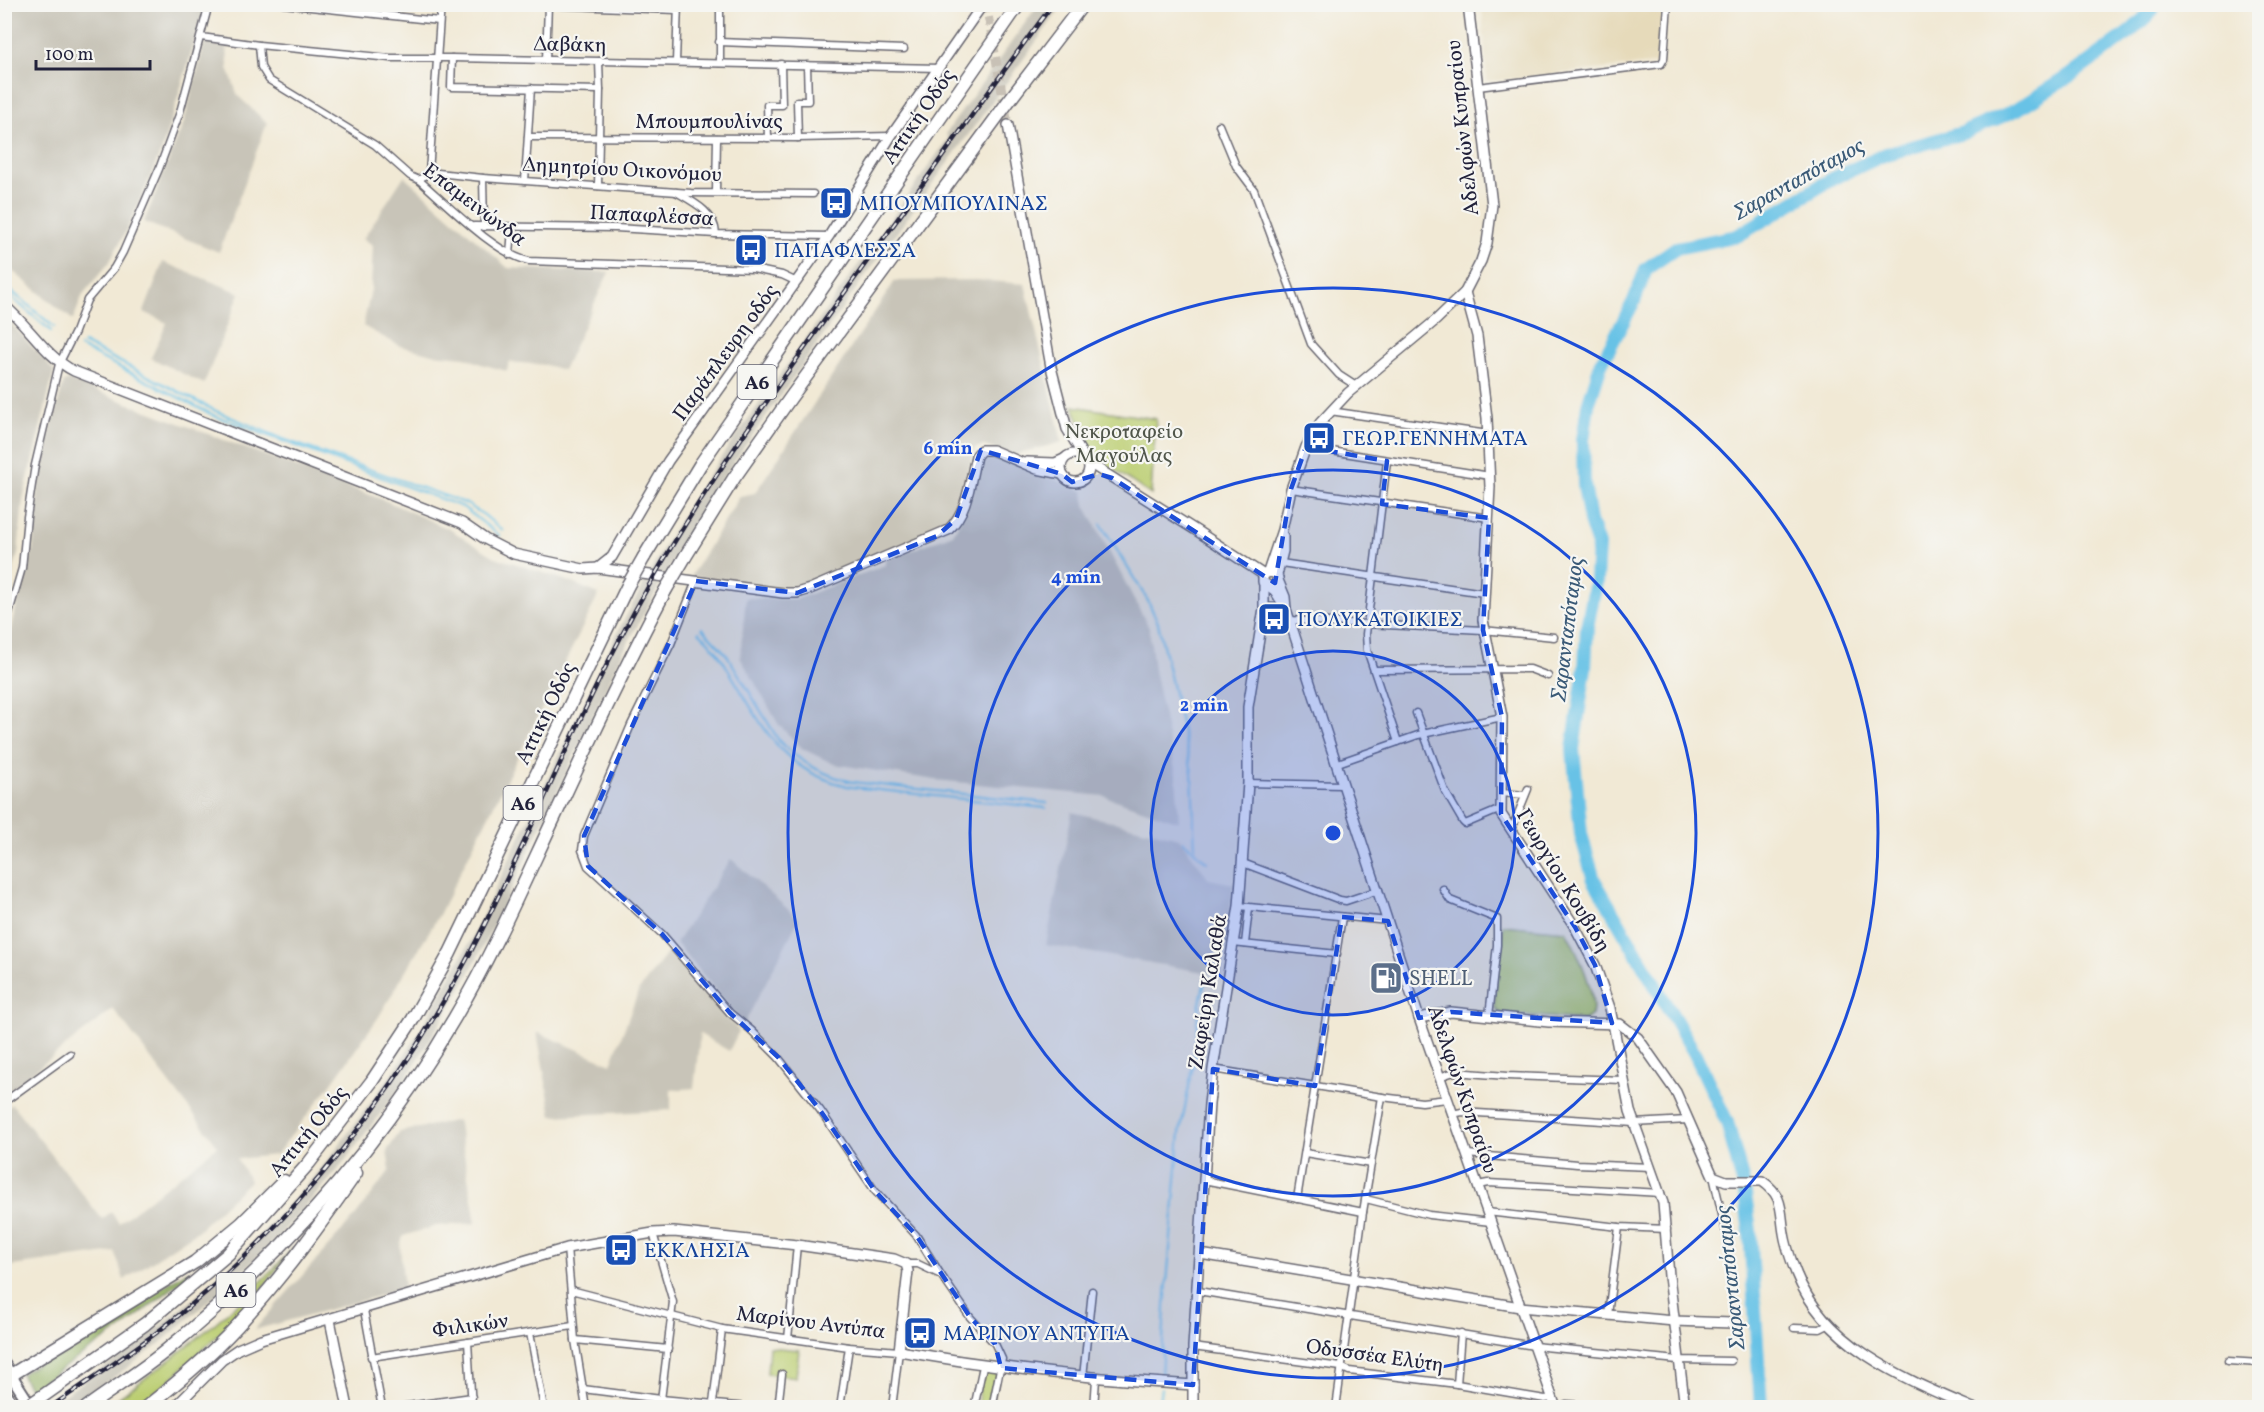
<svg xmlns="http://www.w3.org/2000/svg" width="2264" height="1412" font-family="Vollkorn,serif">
  <rect width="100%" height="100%" fill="#f6f6f2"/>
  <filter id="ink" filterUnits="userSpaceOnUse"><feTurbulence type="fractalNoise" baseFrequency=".0167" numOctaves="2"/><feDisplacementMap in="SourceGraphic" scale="12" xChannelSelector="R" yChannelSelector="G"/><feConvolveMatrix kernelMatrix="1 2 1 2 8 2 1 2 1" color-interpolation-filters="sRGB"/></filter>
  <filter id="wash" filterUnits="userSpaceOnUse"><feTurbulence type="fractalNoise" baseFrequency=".008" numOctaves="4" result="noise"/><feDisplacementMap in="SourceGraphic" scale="24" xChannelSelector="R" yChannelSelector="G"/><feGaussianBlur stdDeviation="1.35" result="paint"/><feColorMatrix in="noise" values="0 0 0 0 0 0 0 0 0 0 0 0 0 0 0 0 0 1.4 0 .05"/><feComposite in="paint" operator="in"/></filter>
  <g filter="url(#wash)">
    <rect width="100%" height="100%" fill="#f1e9d5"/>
    <polygon fill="#e6daba" points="1482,4 1663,5 1660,63 1487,81"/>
    <g fill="#c8c4b8">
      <polygon points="5,4 206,5 162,149 130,223 109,263 83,294 73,320 5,265"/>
      <polygon points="1038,5 1063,5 865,276 718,484 691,528 624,650 498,917 461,989 402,1085 337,1171 276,1239 238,1276 154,1348 113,1378 66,1407 45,1408 131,1349 191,1301 241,1255 298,1195 328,1160 391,1075 419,1033 471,940 617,633 671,534 712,470 948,139 946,133"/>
      <polygon points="205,41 227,44 228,68 238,96 267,123 219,252 144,222 184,122"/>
      <polygon points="404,176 508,268 609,272 563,370 546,365 509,362 507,371 481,364 465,357 433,354 400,346 363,326 371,290 373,245 363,239"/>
      <polygon points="163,262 240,293 204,384 151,358 167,323 144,312"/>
      <polygon points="977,280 1025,284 1062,442 1014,455 984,446 975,448 961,502 953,518 944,527 800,589 783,591 691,576 740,496 755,493 895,281"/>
      <polygon points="5,317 54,371 23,499 18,553 5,601"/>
      <polygon points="69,380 142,409 386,501 449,529 495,557 562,579 599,594 439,915 378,1018 329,1087 276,1155 237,1159 250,1181 196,1232 124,1280 115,1252 5,1267 4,1111 12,1104 102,1219 111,1212 119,1223 218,1146 113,1009 5,1094 5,659 13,618 33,549 40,467 64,382"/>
      <polygon points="992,455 1084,491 1085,505 1149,628 1154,670 1176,774 1179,822 1104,796 935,780 834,764 803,749 779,725 740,657 746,598 797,599 885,565 886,560 953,534 971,499 979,462 985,456"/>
      <polygon points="1072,812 1179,838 1209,879 1234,884 1221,975 1046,945"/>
      <polygon points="731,859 799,919 744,1024 676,943"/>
      <polygon points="669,951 739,1031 729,1051 700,1034 694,1088 671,1090 671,1110 552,1116 537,1032 611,1064 639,990"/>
      <polygon points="458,1120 476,1223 436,1226 403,1236 400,1247 404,1289 254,1330 357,1214 390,1170 387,1151 400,1132"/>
    </g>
    <g fill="#bbce71" stroke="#6e7856" stroke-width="1.5">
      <polygon points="1073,406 1156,419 1151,495 1096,457 1088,446"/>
      <path d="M1503 925 1566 931C1577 951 1597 993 1592 1015L1584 1020 1499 1013 1494 1006Z"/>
      <path d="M293 1248 258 1294 227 1327 163 1386 134 1407 105 1408C154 1372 203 1336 247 1295 263 1281 278 1264 293 1248Z"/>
      <polygon points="769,1347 799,1350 796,1377 767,1374"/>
      <polygon points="982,1370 1000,1372 990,1407 977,1408"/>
    </g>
    <polygon fill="#94b163" stroke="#5b6a4f" stroke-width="1.5" points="188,1271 190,1274 122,1328 30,1390 21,1374"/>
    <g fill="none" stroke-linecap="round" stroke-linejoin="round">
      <g stroke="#68c2e6" stroke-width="2">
        <polyline points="4,285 54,327"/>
        <polyline points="4,291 51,331"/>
        <polyline points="83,343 216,411 283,439 465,503 484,515 503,531"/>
        <polyline points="80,347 215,416 463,507 500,536"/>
        <polyline points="1101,524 1148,601 1158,623 1192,772 1195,851"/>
        <path d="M702 628 727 655 779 741C800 762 824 776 853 782L1047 803"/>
        <path d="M699 632C714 645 723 659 732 676 766 731 783 773 852 787L1046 808"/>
        <polyline points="1183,841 1207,862"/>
        <polyline points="1161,1376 1165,1306 1180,1133 1195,1055 1198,1013 1205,980"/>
        <polyline points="1158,1408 1161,1388"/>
      </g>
      <polyline stroke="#68c2e6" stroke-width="14" points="1761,1408 1750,1231 1744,1187 1727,1122 1695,1054 1594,880 1581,834 1573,749 1585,668 1587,627 1596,581 1598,545 1590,521 1584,485 1583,440 1588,405 1601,364 1634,301 1646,269 1676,248 1737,236 1832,179 1886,154 1963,133 2016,110 2077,71 2130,32 2151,12 2155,4"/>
    </g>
  </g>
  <g filter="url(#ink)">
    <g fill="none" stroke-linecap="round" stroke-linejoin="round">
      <polyline stroke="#c8c1b6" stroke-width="9" stroke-dasharray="9 4.5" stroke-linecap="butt" points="986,4 1008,125"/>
      <g stroke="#6a6871" stroke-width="9">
        <g id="street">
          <polyline points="283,4 439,21"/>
          <polyline points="517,4 677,10"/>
          <polyline points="720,4 720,63"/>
          <polyline points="201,37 259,45 390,58 452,58 940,68"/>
          <polyline points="719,42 904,49"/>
          <path d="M259 45 261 67 269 80 375 145 410 176 419 180C447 204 495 254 529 261L753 269 782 275 797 282"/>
          <polyline points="452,58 451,87 600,90"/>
          <polyline points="546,60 548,5"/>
          <polyline points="676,62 678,4"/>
          <polyline points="1478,87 1661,64 1664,59 1668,4"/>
          <polyline points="1219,125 1236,166 1254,190 1311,344 1339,375 1356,386"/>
          <polyline points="528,137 798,138 891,136"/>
          <polyline points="768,138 767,105 782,105 781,64"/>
          <polyline points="798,138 797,101 808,101 807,65"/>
          <polyline points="429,172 483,178 691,193 813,194"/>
          <polyline points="483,178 484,227"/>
          <polyline points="419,180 429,172 441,4"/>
          <polyline points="525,181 531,88"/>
          <polyline points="598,186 600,90 599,61"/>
          <path d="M676 192C693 202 715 212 716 234"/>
          <polyline points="716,192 717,138"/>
          <polyline points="474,226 616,228 716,234 829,236"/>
          <polyline points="510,255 512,228"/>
          <polyline points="1330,411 1488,434"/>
          <polyline points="1306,447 1490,476"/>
          <polyline points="1387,461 1366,634 1367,650 1398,742"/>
          <polyline points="1291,489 1489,518"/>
          <polyline points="1281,563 1484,593"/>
          <polyline points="696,581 671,644 631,725 584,836 582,850 588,866 662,934 730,1013 751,1030 778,1057 820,1110 875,1191 916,1235 941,1275"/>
          <polyline points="1289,620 1483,630 1554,637"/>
          <polyline points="4,630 22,568 27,517 35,465 59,364 75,332 87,300 114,268 123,252 159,169 180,112 209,4"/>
          <polyline points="1374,670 1530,669 1548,676"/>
          <polyline points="1416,713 1445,791 1463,822 1465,824 1470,822 1501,809"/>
          <polyline points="1335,764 1418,735 1502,717"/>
          <polyline points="1248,783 1342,785"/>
          <polyline points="1501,793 1525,795"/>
          <polyline points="1511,831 1528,789"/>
          <polyline points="1243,863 1340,900 1346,901 1379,890"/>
          <polyline points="1443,889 1450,900 1497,919 1497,945 1489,1016"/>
          <polyline points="1239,906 1388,921"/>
          <polyline points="1233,943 1337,954"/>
          <polyline points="1245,944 1249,908"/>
          <polyline points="1213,1069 1382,1097 1422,1102 1447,1099"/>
          <polyline points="1439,1077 1454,1072 1507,1076 1623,1080"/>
          <polyline points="4,1102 70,1054"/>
          <polyline points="1452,1114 1462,1112 1634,1123 1688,1120"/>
          <polyline points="1305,1153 1371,1164"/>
          <polyline points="1467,1154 1577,1164 1651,1167"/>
          <polyline points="1713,1176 1726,1232"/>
          <polyline points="1204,1180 1363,1212"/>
          <polyline points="1478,1185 1488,1183 1661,1193"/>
          <polyline points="1297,1199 1342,917"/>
          <polyline points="1366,1199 1429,1215 1491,1222"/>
          <polyline points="1487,1212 1619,1227 1667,1229"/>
          <polyline points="653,1233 673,1302 660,1408"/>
          <polyline points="567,1248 575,1340 586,1408"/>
          <polyline points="906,1264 918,1264 941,1275 970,1317 995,1344 1002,1359 992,1408"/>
          <polyline points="571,1290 722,1329 849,1347 899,1351 892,1408"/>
          <polyline points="1198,1291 1534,1346 1678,1360 1731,1361"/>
          <polyline points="364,1310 382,1408"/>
          <polyline points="1608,1315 1619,1227"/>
          <polyline points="1794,1328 1820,1329 1830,1324"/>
          <polyline points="530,1333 544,1408"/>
          <polyline points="788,1339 797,1245"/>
          <polyline points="575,1340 668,1349"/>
          <polyline points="468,1342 472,1408"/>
          <polyline points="1193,1347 1341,1367 1349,1371 1457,1384 1545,1399 1552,1398"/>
          <polyline points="371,1357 573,1326"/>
          <polyline points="2228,1361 2260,1363"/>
          <polyline points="1083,1377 1092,1291"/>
          <polyline points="1457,1384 1461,1333"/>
          <polyline points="583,1389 661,1399 758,1408"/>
          <polyline points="713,1403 722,1329"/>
          <polyline points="393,1408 472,1397"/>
          <polyline points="778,1408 782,1374"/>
          <polyline points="840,1408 849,1347"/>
          <polyline points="974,1408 983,1366"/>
          <polyline points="1094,1408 1096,1379"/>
          <polyline points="1336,1408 1363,1212 1382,1097"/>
          <polyline points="1560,1408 1566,1404 1631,1408"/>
        </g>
      </g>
      <g stroke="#6a6871" stroke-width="12">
        <g id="secondary">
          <polyline points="1008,125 1051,367 1067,429 1084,457"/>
          <polyline points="1465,292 1477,336 1487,418 1490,487 1483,620 1502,717 1501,814 1575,927 1595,965 1610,1008 1630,1111 1663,1203 1669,1276 1685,1408"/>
          <path d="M4 305C29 326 46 357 74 371L462 523 485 539 514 554 583 569 598 568 783 593H797L810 589 948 530C968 512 970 481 976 456L981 450H992L1037 469 1062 474"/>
          <circle cx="1075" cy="468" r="14"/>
          <polyline points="1027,462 1055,463 1064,459"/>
          <polyline points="1089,463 1197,531 1264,575"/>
          <polyline points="598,568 612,557 668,461 829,236 891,136 983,4"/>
          <polyline points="1268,572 1282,530 1291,489 1306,447 1320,423 1348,393 1436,320 1465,292 1481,261 1487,243 1492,205 1468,4"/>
          <polyline points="1277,575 1283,551 1283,536"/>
          <polyline points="1278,580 1285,597 1286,609"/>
          <polyline points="1271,587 1276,584 1278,578 1275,573 1268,572 1263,576 1263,582 1275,591 1286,609 1419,1018 1556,1408"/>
          <polyline points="1264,608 1286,609"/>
          <path d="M1419 1018 1451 1012 1549 1022 1620 1024 1638 1038 1676 1092 1713 1176 1726 1181H1762C1784 1196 1780 1210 1784 1233 1786 1247 1791 1260 1796 1273 1825 1347 1905 1379 1973 1408"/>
          <polyline points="1200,1254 1520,1307 1674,1321 1732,1323"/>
          <polyline points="330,1320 348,1408"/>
          <path d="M174 1408 222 1360 238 1349 261 1339 567 1248 653 1233 674 1232 797 1245 894 1259 906 1264 908 1271 899 1351C997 1368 1094 1379 1193 1385"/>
          <polyline points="1193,1408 1193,1347 1209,1104 1213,1069 1239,906 1248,783 1248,707 1264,608 1264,584"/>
        </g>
      </g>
      <g stroke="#6a6871" stroke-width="14">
        <g id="primary">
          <polyline points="4,1364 32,1408"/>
          <polyline points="4,1391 15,1408"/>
        </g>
      </g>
      <g stroke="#6a6871" stroke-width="15">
        <g id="highway">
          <polyline points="644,557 700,465 1019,4"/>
          <polyline points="685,557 734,478 791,397 1008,102 1083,4"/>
          <polyline points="11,1375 195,1262 241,1224 284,1181"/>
          <polyline points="40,1398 145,1324 228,1254 309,1163 372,1081 413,1019 450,953 628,585"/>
          <path d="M86 1408C113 1388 143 1370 169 1348 283 1255 381 1145 455 1017 493 953 523 884 555 816 590 740 626 665 665 591"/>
          <path d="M145 1408C181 1380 217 1350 247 1315 287 1271 322 1222 356 1173"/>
        </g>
      </g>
      <use href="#street" stroke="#fff" stroke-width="6"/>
      <use href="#secondary" stroke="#fff" stroke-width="9"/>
      <use href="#primary" stroke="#fff" stroke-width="10"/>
      <use href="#highway" stroke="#fff" stroke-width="12"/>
      <g stroke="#22223b" stroke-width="4.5">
        <path id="rail" d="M49 1408C93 1378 137 1349 178 1316 298 1218 396 1094 468 957 532 836 580 706 648 587 713 472 791 367 868 260 930 175 990 88 1053 4"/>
      </g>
      <use href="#rail" stroke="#f6f6f2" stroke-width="2" stroke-dasharray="7" stroke-linecap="butt"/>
      <g stroke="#6a6871" stroke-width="15" stroke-linecap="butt">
        <g id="highway-bridge">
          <polyline points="628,585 644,557"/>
          <polyline points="665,591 685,557"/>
          <polyline points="25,1408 40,1398"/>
        </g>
      </g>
      <use href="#highway-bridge" stroke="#fff" stroke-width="12"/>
    </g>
  </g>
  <path fill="#1d4ed8" fill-opacity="0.2" stroke="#1d4ed8" stroke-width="4.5" stroke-dasharray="12 8" stroke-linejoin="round" d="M1306 447 1387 461 1382 504 1489 518 1483 630 1502 717 1501 814 1575 927 1595 965 1612 1023 1451 1012 1419 1018 1388 921 1342 917 1315 1086 1213 1069 1193 1385 1001 1368 995 1344 970 1317 916 1235 875 1191 820 1110 778 1057 730 1013 662 934 588 866 584 836 696 581 797 593 937 536 956 519 981 450 1062 474 1072 482 1099 474 1112 478 1275 583 1291 489Z"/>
  <circle cx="1333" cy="833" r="182" fill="#1d4ed8" fill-opacity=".12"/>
  <g fill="none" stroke="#1d4ed8" stroke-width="3">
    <circle cx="1333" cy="833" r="182"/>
    <circle cx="1333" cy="833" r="363"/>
    <circle cx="1333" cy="833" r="545"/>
  </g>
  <defs>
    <g id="bus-square" transform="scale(1.725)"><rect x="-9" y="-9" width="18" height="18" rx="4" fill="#1a4fb4" stroke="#f6f6f2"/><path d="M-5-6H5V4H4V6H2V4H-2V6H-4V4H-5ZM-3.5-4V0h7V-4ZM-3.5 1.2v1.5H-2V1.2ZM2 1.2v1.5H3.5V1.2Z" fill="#fff"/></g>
    <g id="fuel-square" transform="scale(1.725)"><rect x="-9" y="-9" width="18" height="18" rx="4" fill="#5c6f8a" stroke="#f6f6f2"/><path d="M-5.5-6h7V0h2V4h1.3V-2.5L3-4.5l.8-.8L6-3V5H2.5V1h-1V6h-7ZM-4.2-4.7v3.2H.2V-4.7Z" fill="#fff"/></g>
  </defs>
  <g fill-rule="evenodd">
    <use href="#bus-square" x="836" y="203"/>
    <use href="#bus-square" x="751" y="250"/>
    <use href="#bus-square" x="1319" y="438"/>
    <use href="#bus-square" x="1274" y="619"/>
    <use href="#fuel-square" x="1386" y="978"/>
    <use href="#bus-square" x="621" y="1250"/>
    <use href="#bus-square" x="920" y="1333"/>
  </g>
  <g text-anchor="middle" stroke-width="4.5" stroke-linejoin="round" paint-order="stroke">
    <g fill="#f6f6f2" stroke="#626272" stroke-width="1.5">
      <rect x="737.5" y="365" width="39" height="34" rx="4.5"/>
      <rect x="503.5" y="786" width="39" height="34" rx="4.5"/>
      <rect x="216.5" y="1273" width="39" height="34" rx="4.5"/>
    </g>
    <g font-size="20" font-weight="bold" fill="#22223b">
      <text x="757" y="389">Α6</text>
      <text x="523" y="810">Α6</text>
      <text x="236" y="1297">Α6</text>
    </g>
    <g font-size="21" fill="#22223b" stroke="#f6f6f2">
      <text transform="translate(570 44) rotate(1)" y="7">Δαβάκη</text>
      <text transform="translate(918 116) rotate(-55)" y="7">Αττική Οδός</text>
      <text x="709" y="128">Μπουμπουλίνας</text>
      <text transform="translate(1462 128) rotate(-96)" y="7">Αδελφών Κυπραίου</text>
      <text transform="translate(622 169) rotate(3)" y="7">Δημητρίου Οικονόμου</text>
      <text transform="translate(475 204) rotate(37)" y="7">Επαμεινώνδα</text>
      <text transform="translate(652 215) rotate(3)" y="7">Παπαφλέσσα</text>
      <text transform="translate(725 352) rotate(-54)" y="7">Παράπλευρη οδός</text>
      <text transform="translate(545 713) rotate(-64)" y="7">Αττική Οδός</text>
      <text transform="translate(1564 880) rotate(59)" y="7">Γεωργίου Κουβίδη</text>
      <text transform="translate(1207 992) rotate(-81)" y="7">Ζαφείρη Καλαθά</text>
      <text transform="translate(1463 1089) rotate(71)" y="7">Αδελφών Κυπραίου</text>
      <text transform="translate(308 1131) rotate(-51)" y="7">Αττική Οδός</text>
      <text transform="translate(811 1322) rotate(7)" y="7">Μαρίνου Αντύπα</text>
      <text transform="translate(470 1325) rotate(-8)" y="7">Φιλικών</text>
      <text transform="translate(1375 1355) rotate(8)" y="7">Οδυσσέα Ελύτη</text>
    </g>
    <g font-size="21" fill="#164399" stroke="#f6f6f2" text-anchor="start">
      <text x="859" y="210">ΜΠΟΥΜΠΟΥΛΙΝΑΣ</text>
      <text x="774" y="257">ΠΑΠΑΦΛΕΣΣΑ</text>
      <text x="1342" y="445">ΓΕΩΡ.ΓΕΝΝΗΜΑΤΑ</text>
      <text x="1297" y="626">ΠΟΛΥΚΑΤΟΙΚΙΕΣ</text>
      <text x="644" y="1257">ΕΚΚΛΗΣΙΑ</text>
      <text x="943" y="1340">ΜΑΡΙΝΟΥ ΑΝΤΥΠΑ</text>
    </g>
    <g font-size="21" fill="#50564b" stroke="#f6f6f2">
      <text x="1124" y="438">Νεκροταφείο<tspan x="1124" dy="24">Μαγούλας</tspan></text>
    </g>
    <g font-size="21" fill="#4e5e75" stroke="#f6f6f2" text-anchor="start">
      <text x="1409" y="985">SHELL</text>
    </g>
    <g font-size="22" font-style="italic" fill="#3a5a77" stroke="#f6f6f2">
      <text transform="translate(1798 178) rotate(-29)" y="8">Σαρανταπόταμος</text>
      <text transform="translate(1566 629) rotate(-83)" y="8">Σαρανταπόταμος</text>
      <text transform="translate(1729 1278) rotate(-96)" y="8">Σαρανταπόταμος</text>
    </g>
  </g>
  <circle cx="1333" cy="833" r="9" fill="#1d4ed8" stroke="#f6f6f2" stroke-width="3"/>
  <g font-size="18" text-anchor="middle" font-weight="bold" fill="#1d4ed8" stroke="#f6f6f2" stroke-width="4.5" stroke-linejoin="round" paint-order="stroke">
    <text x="948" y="454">6 min</text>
    <text x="1076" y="583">4 min</text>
    <text x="1204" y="711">2 min</text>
  </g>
  <rect width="2264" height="1412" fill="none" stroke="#f6f6f2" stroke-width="24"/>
  <path d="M36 60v9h114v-9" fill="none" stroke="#22223b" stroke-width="3"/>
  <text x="45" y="60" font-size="18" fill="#22223b" stroke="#f6f6f2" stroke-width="4.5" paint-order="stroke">100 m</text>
</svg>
